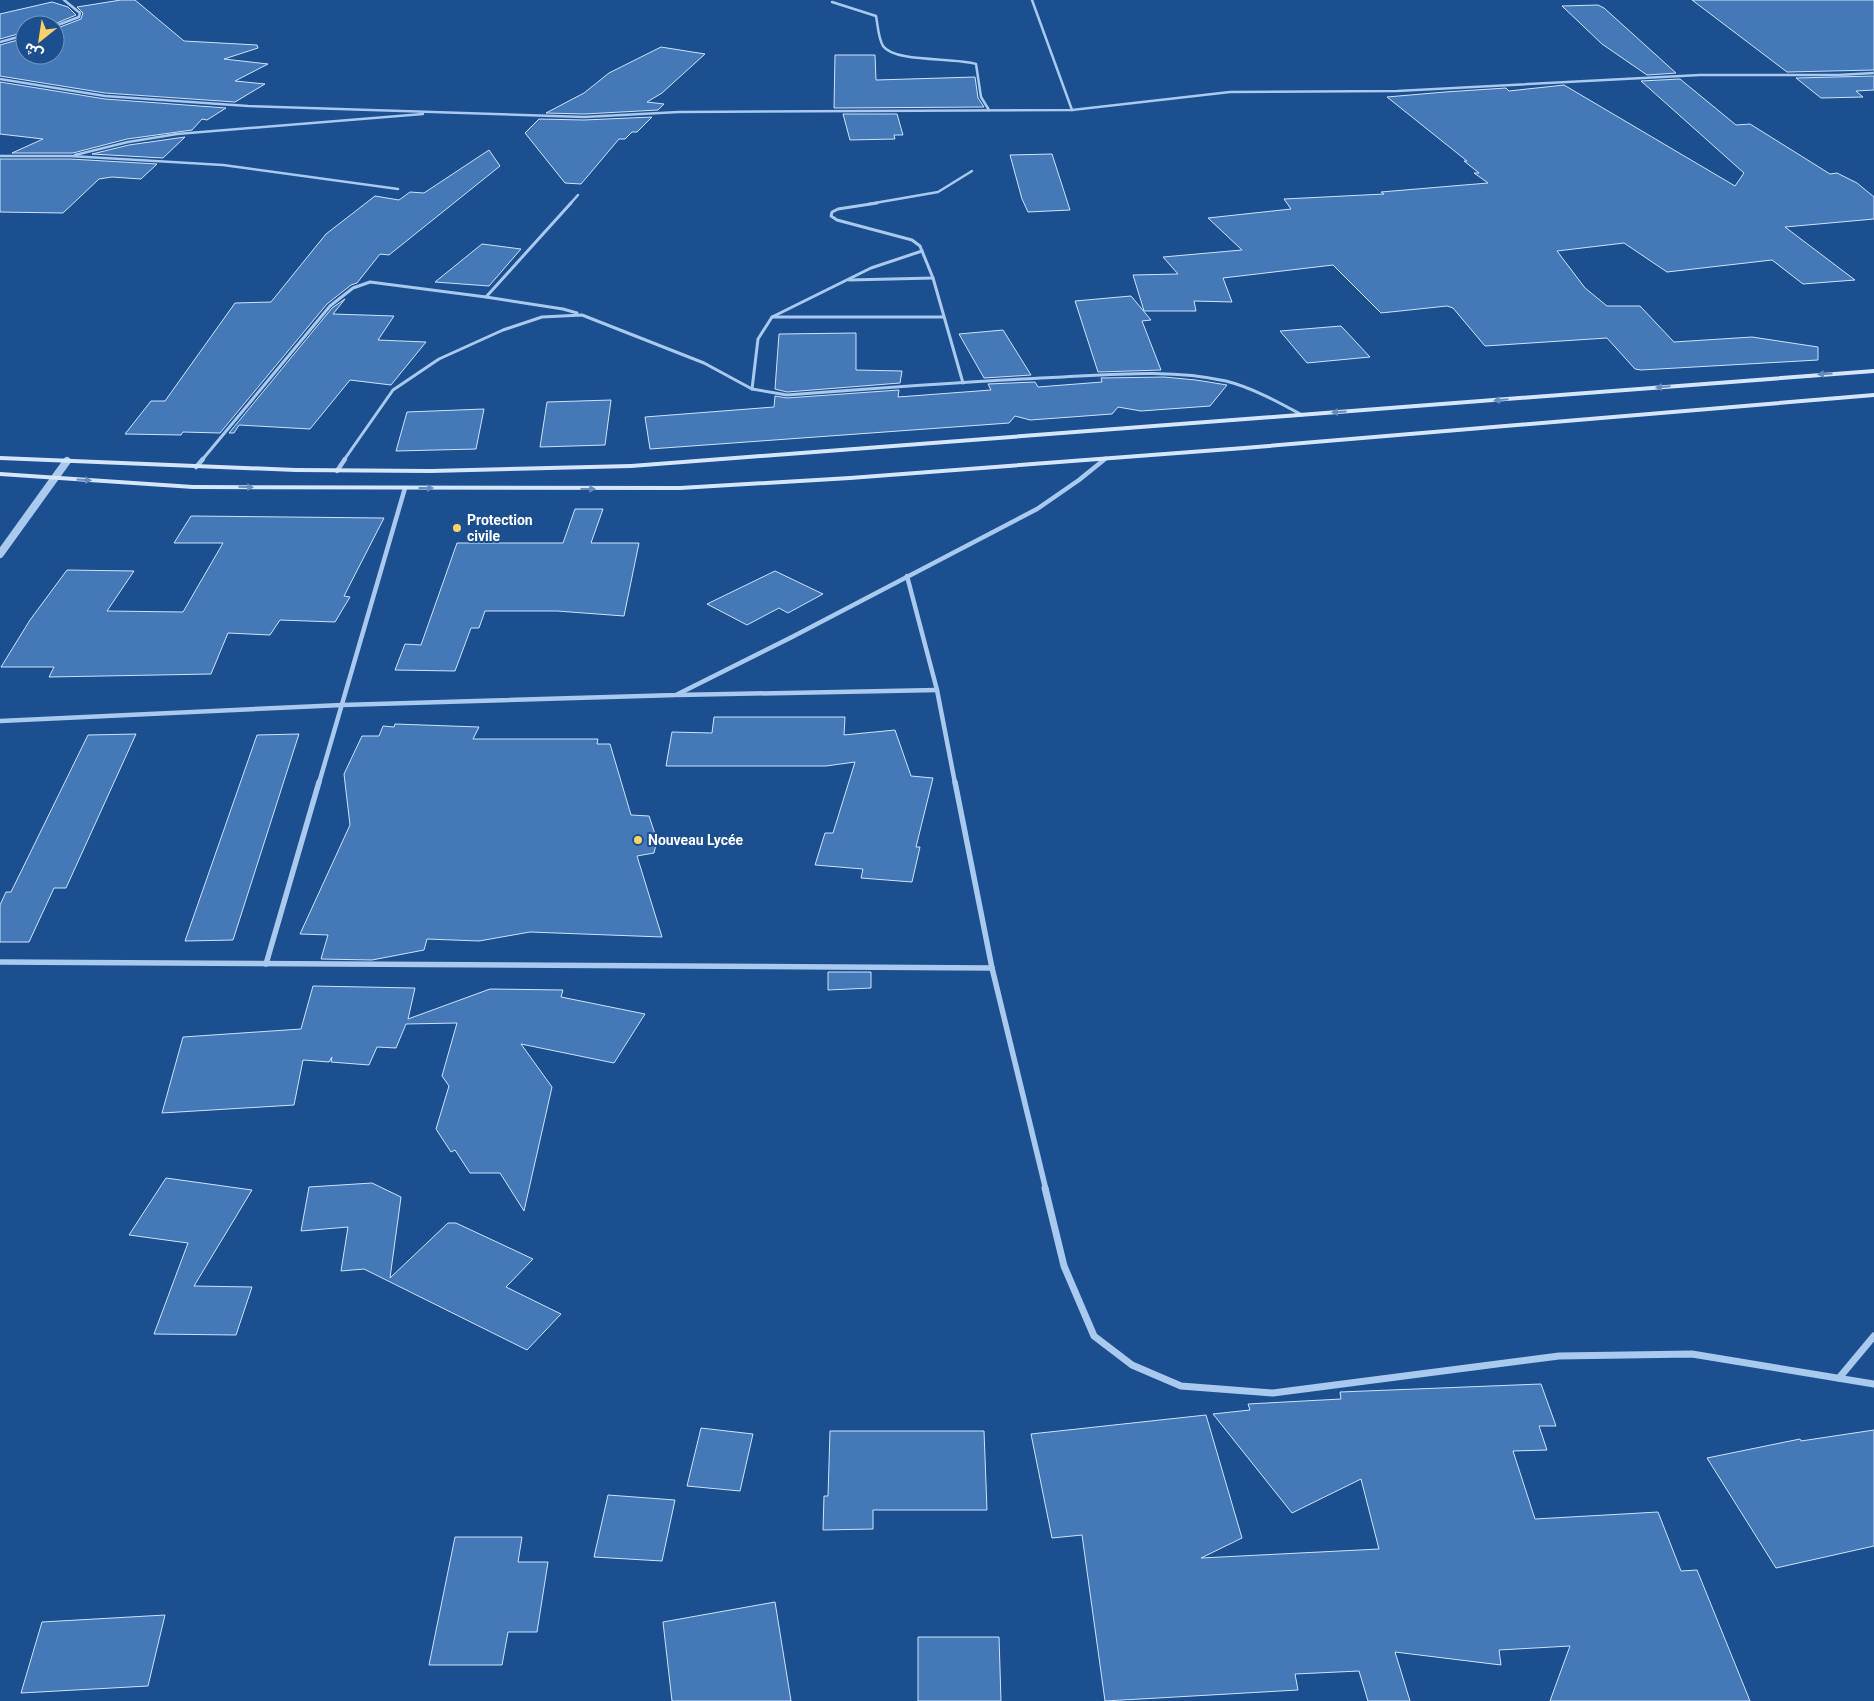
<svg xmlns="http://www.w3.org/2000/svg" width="1874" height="1701" font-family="Roboto,'Noto Sans Arabic',sans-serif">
  <rect width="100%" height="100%" fill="#1b4f8f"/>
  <g fill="#4478b7" stroke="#cfe3fa">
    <polygon points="121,0 135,0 184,41 257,45 258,48 224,59 268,64 235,81 265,84 235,102 105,93 0,76 0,45 25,38 25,55 55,55 55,29 81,19 83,13 77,7"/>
    <polygon points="1692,0 1874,0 1874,70 1787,72"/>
    <polygon points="52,2 68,7 76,15 52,25 25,25 25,32 0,39 0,14"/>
    <polygon points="1598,5 1604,8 1676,73 1647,75 1602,44 1562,6"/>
    <polygon points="661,47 705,54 662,93 647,102 664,104 658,110 584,114 546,113 584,93 609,73"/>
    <polygon points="835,55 875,55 876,80 975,77 978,98 984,107 834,108"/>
    <polygon points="1874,76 1874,90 1856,91 1863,97 1821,98 1796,78"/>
    <polygon points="1680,79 1736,125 1750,124 1830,174 1837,173 1857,183 1874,197 1874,219 1785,227 1855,280 1803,284 1772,260 1667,272 1624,243 1557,251 1585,288 1607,306 1640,306 1674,342 1752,337 1818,347 1818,360 1641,370 1635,369 1607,338 1485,346 1453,308 1447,306 1381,313 1333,265 1223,278 1232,302 1194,301 1196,311 1144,311 1133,275 1178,274 1163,257 1242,250 1208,218 1291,209 1284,199 1384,194 1381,192 1488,183 1474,173 1479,173 1464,161 1467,161 1387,97 1445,92 1506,88 1509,91 1564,85 1735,186 1744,173 1641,81"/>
    <polygon points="0,82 105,99 226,108 207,120 202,119 192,130 127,139 73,153 12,153 43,139 0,134"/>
    <polygon points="843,114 897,114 903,135 894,135 895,139 850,140"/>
    <polygon points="652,117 637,132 632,132 625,139 619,139 581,184 565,183 525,133 539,119 584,120"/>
    <polygon points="185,137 163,158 92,154 129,145"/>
    <polygon points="489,150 500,166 389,255 380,254 357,283 351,285 327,304 220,433 183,432 181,435 125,434 151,401 165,401 235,303 271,302 326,234 375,196 399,200 410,192 424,193"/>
    <polygon points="1052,154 1070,210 1028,212 1022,199 1010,155"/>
    <polygon points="0,159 70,159 157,164 141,179 112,177 99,179 63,213 0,212"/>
    <polygon points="482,244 521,249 489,286 435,282"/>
    <polygon points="1131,296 1151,320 1142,321 1161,370 1098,372 1075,301"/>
    <polygon points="345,299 333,314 394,316 378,340 426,342 391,385 350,380 310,429 239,425 234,433 229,433 332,308"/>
    <polygon points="1341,326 1370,357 1307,363 1280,331"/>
    <polygon points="1003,330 1031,375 984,378 959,334"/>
    <polygon points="856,333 856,370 902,371 900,383 787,392 775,389 779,334"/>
    <polygon points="1164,377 1196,380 1227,385 1210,406 1141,411 1118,407 1112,414 1030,420 1015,416 1009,423 650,449 645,417 774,407 775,396 787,398 899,390 898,397 991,390 988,384 1035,382 1038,387 1102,382 1101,378"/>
    <polygon points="611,400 605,445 540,447 547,402"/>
    <polygon points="484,409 476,449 396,451 407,412"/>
    <polygon points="575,509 603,509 591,543 639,543 624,616 557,611 485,611 479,628 471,628 455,671 395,670 405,644 421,645 457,543 563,543"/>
    <polygon points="191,516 384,518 344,596 350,597 335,622 280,620 270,635 228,633 211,674 49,677 54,667 1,667 30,620 67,570 134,571 107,611 183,612 223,543 174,543"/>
    <polygon points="775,571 823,594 788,613 779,608 747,625 707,604"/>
    <polygon points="714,717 845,717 844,735 895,730 911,776 933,778 916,847 920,847 912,882 861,878 863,869 815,865 825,833 833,833 855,762 826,766 666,766 672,732 712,733"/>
    <polygon points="395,724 479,727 473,739 598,739 597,744 610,744 631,815 649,816 657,840 654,853 637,856 662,937 530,932 479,941 427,939 424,950 372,960 321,959 328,935 300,934 350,825 344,774 362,736 379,736 383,726 394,727"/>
    <polygon points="136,734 66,888 54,888 29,942 0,942 0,905 6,892 11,892 88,735"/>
    <polygon points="299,734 233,940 185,941 257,735"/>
    <polygon points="828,972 871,972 871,988 828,990"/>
    <polygon points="313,986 415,988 408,1019 490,989 563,990 561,997 645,1014 614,1063 521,1044 552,1087 524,1211 500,1173 470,1173 455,1150 451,1152 436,1129 449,1086 442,1076 457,1023 406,1024 396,1048 377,1047 369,1065 331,1062 332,1057 329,1062 303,1060 294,1105 162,1113 183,1037 301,1029"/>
    <polygon points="166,1178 252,1190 194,1286 252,1287 236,1335 154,1334 188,1243 129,1235"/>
    <polygon points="372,1183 401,1197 390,1278 448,1223 456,1223 533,1259 506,1287 561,1314 527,1350 364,1269 341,1271 348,1227 301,1231 309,1187"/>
    <polygon points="1541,1384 1556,1426 1539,1426 1547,1450 1513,1451 1535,1519 1658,1512 1681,1571 1697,1570 1750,1701 1550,1701 1570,1646 1499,1650 1501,1665 1395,1652 1410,1701 1368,1701 1359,1671 1295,1674 1298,1690 1105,1701 1082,1535 1052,1538 1031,1434 1206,1415 1242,1538 1201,1558 1379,1549 1361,1479 1292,1513 1213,1414 1250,1410 1248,1404 1341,1399 1340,1392"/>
    <polygon points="701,1428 753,1434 740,1491 687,1486"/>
    <polygon points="1874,1430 1874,1546 1776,1568 1707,1458 1800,1439 1801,1441"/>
    <polygon points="830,1431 984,1431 987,1510 873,1510 873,1529 823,1530 824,1496 828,1496"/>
    <polygon points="608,1495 675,1500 662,1561 594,1557"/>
    <polygon points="455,1537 522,1537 518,1562 548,1562 537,1632 508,1632 502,1665 429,1665"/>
    <polygon points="775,1602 791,1701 672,1701 663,1622"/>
    <polygon points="165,1615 148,1686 21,1693 42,1622"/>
    <polygon points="918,1637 999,1637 1001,1701 918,1701"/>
  </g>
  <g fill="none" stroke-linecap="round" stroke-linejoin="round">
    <g stroke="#a9c9ee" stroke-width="2.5">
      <polyline points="1032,0 1072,110"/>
      <path d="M832 2 876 16C878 26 878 37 883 46 895 63 954 57 976 64L981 97 989 110"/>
      <polyline points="55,26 79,17 80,13 64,0"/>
      <polyline points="0,42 25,35"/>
      <polyline points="0,79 105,96 248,106 584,117 679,112 1072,110 1230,92 1397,91 1700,75 1838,75 1874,73"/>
      <polyline points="75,155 128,142 177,134 423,114"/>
      <polyline points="0,156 70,156 223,165 398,189"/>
      <polyline points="570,204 578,195"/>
      <polyline points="869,204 938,192 972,171"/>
    </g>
    <g stroke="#a9c9ee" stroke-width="3">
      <polyline points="571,203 486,297 563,309 577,313"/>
      <polyline points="877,203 838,209 832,212 831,216 837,220 912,240 920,246 933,278 963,383"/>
      <polyline points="849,280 933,278"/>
      <polyline points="772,317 944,317"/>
      <polyline points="752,389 758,339 772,317 871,268 922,251"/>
      <polyline points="202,460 330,306 353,288 370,282 486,297"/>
      <path d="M344 460 393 390 439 359 503 330 542 317 582 315 704 363 752 389 787 395C879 388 971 381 1063 377 1117 374 1173 369 1226 381 1253 388 1278 402 1302 415"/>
      <polyline points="1103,460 1106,458"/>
    </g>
    <g stroke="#a9c9ee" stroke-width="4.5">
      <polyline points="196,467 203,459"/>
      <polyline points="337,471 345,459"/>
      <polyline points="907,576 937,690 955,783"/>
      <polyline points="678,695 937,690"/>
      <polyline points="0,721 342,705 676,695 792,637 1037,509 1079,480 1105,459"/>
      <polyline points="319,783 405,488"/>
    </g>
    <g stroke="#a9c9ee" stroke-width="5.5">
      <polyline points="955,782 992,968 1046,1190"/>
      <polyline points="0,962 992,968"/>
      <polyline points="266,964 319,782"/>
    </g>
    <g stroke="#a9c9ee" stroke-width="7">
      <polyline points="1045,1188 1064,1266 1094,1336 1132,1365 1181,1386 1273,1393 1559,1356 1692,1354 1874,1384"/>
      <polyline points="1839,1378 1874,1336"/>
    </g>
    <polyline stroke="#a9c9ee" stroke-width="8" points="0,554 67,461"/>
    <g fill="#d6e6fa" fill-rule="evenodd">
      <polygon points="1874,369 1874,373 631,468 431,473 296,472 0,460 0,456 296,468 431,469 631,464"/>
      <polygon points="1874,393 1874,397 1244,450 850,480 680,490 193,489 0,476 0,472 193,485 680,486 850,476 1244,446"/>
    </g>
  </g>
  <defs><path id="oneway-solid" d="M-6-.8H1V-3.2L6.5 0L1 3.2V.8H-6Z" transform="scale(1.25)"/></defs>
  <g fill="#668bba">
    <use href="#oneway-solid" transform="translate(1825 374) rotate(176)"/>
    <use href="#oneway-solid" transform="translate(1663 387) rotate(175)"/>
    <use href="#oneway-solid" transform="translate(1501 400) rotate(175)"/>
    <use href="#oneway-solid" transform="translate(1339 412) rotate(176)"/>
    <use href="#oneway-solid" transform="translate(84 480) rotate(4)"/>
    <use href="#oneway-solid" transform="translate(246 487) rotate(1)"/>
    <use href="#oneway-solid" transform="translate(426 488)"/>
    <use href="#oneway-solid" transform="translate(588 489)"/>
  </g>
  <g fill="#ffd166" stroke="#1b4f8f" stroke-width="2">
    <circle cx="457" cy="528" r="5"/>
    <circle cx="638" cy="840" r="5"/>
  </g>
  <g text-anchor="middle" stroke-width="4" stroke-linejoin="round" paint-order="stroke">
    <g font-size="14" font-weight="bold" fill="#fff" stroke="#1b4f8f" text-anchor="start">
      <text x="467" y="525">Protection<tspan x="467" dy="16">civile</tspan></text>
      <text x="648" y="845">Nouveau Lycée</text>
    </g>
  </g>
  <g transform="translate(40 40) rotate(210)"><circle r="24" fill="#1b4f8f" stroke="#7695bc"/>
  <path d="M0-4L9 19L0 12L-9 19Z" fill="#ffd166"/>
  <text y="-8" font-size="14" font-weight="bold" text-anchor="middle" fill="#ffffff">ش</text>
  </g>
</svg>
